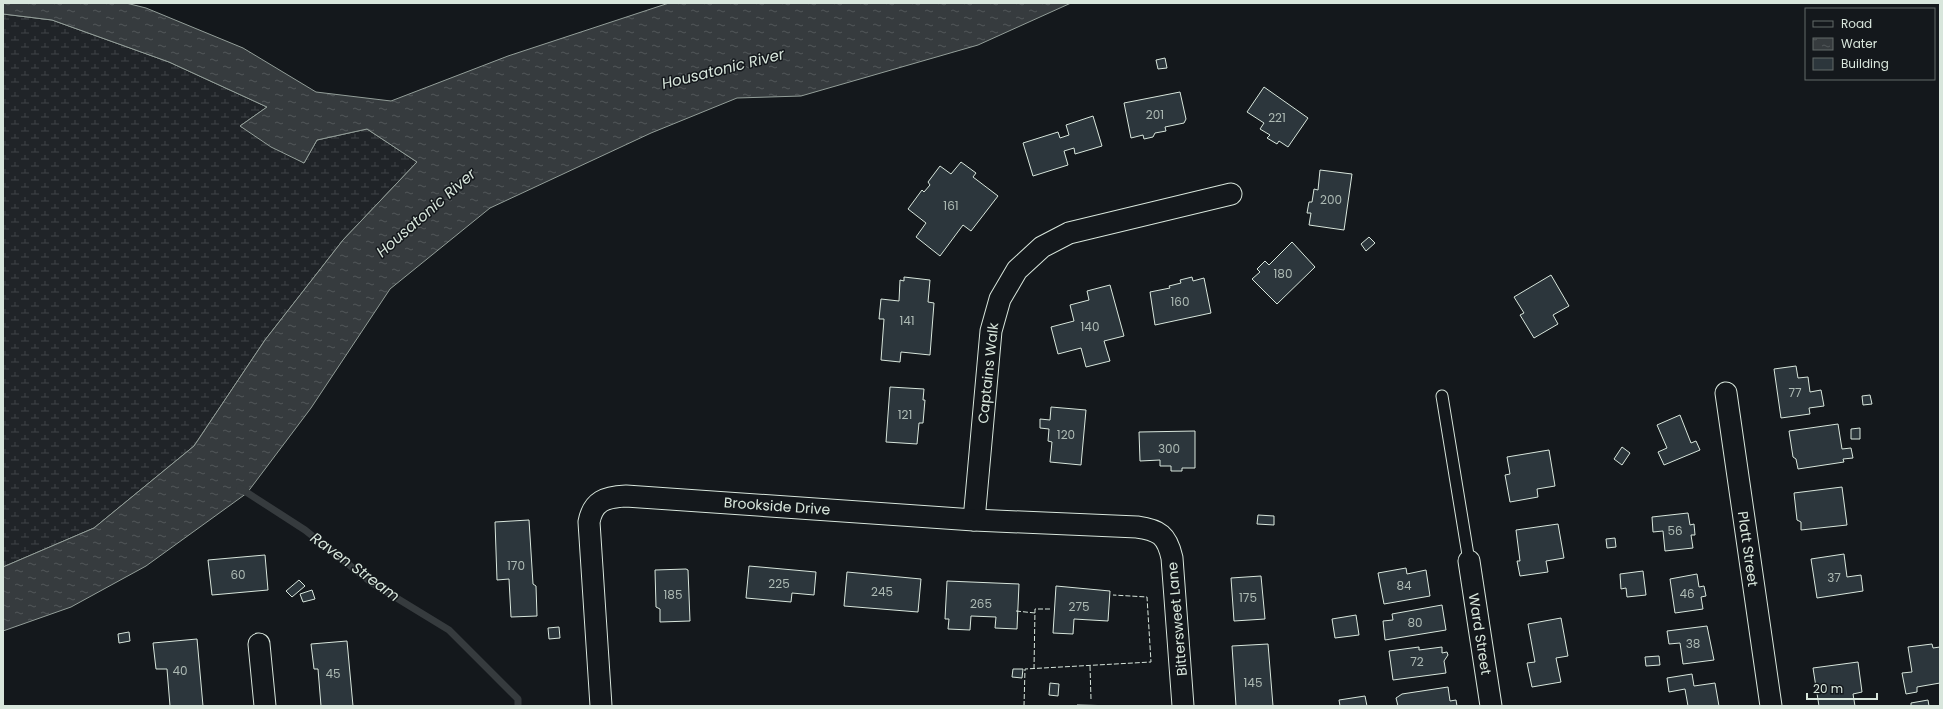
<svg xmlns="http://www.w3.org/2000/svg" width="1943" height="709" font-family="Poppins,sans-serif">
  <defs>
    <pattern id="wetland-marsh" width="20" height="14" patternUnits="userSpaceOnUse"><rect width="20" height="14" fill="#202428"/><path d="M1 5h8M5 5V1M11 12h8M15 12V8" fill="none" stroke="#404447"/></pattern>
    <pattern id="water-ripples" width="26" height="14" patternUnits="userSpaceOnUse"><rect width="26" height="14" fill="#363b3e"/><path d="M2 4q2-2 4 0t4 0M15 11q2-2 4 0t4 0" fill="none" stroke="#525759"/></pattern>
  </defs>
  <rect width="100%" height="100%" fill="#14181c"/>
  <polygon fill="url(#wetland-marsh)" stroke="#939e99" points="3,14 52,20 169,62 267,107 240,126 304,163 317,140 367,129 417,162 343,240 265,340 194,446 94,528 3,567"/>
  <polygon fill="url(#water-ripples)" stroke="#939e99" points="3,3 126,3 146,8 243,48 316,92 391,101 508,56 669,3 1071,3 978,45 801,96 737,98 651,133 490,208 390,289 311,408 247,493 146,566 71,607 3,631 3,567 94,528 194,446 265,340 343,240 417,162 367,129 317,140 304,163 271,147 240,126 267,107 169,62 52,20 3,14"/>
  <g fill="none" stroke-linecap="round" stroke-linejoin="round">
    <polyline stroke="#363b3e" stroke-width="7" points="240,488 305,530 372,583 449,630 518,699 518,706"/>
  </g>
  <g fill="#2c363c" stroke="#d8e6dc">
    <polygon points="1165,58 1167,68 1158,69 1156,60"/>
    <polygon points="1264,87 1308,118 1288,147 1279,141 1277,144 1267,138 1270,135 1260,129 1264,123 1247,112"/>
    <polygon points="1180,92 1186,119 1184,123 1165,127 1166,131 1155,133 1153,137 1144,139 1143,135 1131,138 1124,103"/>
    <polygon points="1093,116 1102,146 1075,154 1074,148 1064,151 1068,165 1033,176 1023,143 1058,132 1060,138 1069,135 1066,125"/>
    <polygon points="961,162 976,173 973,177 998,196 971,231 963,225 940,256 916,237 926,223 908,209 922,190 924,192 930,185 928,182 940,166 951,174"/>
    <polygon points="1320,170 1352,174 1344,230 1309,225 1311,213 1307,213 1309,202 1312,202 1314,189 1318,190"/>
    <polygon points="1369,237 1375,243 1366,251 1361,244"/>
    <polygon points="1292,242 1315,267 1277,304 1252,279 1260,272 1257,269 1265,261 1269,265"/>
    <polygon points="1551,275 1569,306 1553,315 1558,324 1534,338 1520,315 1524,313 1514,297"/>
    <polygon points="904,277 930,280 928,302 934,303 930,355 901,352 900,362 881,360 884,319 879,319 881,299 899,301 900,280 904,281"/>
    <polygon points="1192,277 1193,281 1204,278 1211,313 1155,325 1150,292 1170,288 1169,286 1181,283 1180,280"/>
    <polygon points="1110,285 1124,336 1104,341 1110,361 1086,367 1081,348 1058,354 1051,327 1074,321 1070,305 1089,300 1087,291"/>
    <polygon points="1796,366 1798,378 1808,377 1810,392 1821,390 1824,406 1809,408 1810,414 1781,418 1774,369"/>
    <polygon points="890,387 924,389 923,400 925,400 923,423 919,423 917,444 886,442"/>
    <polygon points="1870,395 1872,404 1863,405 1862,396"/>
    <polygon points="1051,407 1086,410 1081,465 1050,462 1052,442 1048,441 1049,429 1040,428 1040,419 1050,420"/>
    <polygon points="1680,415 1691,443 1696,441 1700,450 1664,465 1658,452 1667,448 1657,425"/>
    <polygon points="1838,424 1842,449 1851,448 1853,458 1843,459 1844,462 1798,469 1796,459 1793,457 1789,431"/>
    <polygon points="1860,428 1860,439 1851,439 1851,429"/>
    <polygon points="1195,431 1195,468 1182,468 1182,471 1171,471 1171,466 1160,466 1160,460 1140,461 1139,432"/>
    <polygon points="1622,447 1630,453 1622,465 1614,459"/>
    <polygon points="1549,450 1555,486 1537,489 1538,497 1510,502 1505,475 1510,474 1507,457"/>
    <polygon points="1842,487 1847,525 1801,530 1801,522 1797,520 1794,493"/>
    <polygon points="1688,513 1690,525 1694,524 1695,535 1691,535 1693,548 1665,551 1663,531 1653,532 1652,517"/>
    <polygon points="1258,515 1274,516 1274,525 1257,524"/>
    <polygon points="529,520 533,584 536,586 537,616 511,617 509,579 497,580 495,522"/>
    <polygon points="1558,524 1564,558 1546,561 1548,572 1520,576 1517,561 1520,561 1516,530"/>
    <polygon points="1615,538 1616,547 1607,548 1606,539"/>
    <polygon points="1844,554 1847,577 1861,575 1863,591 1817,598 1811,559"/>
    <polygon points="265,555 268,590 212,595 208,560"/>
    <polygon points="749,566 816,572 814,595 792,593 791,602 746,598"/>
    <polygon points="1406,568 1407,574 1426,570 1430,596 1384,604 1378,573"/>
    <polygon points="686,569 688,570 690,621 660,622 660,609 656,607 655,570"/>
    <polygon points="1643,571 1646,595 1627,597 1626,588 1621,589 1620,574"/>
    <polygon points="847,572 921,579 918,612 844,606"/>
    <polygon points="1697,574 1699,587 1704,586 1706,596 1701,597 1703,609 1675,613 1670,579"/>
    <polygon points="1261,576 1265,619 1234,621 1231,578"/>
    <polygon points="299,580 305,586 292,597 286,591"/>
    <polygon points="947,581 1019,584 1017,629 995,628 996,617 971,616 970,630 948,629 949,619 945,619"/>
    <polygon points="1056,586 1110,591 1108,621 1074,619 1073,634 1053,633"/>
    <polygon points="312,590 315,599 303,602 300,594"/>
    <polygon points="1442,605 1446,630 1385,640 1383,621 1393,620 1392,614"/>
    <polygon points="1356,615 1359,635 1335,638 1332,619"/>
    <polygon points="1561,618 1568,656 1556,658 1561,682 1532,687 1527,663 1535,662 1528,624"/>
    <polygon points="1707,626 1714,660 1683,664 1680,643 1669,644 1667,631"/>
    <polygon points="559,627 560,638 549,639 548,628"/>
    <polygon points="129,632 130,641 119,643 118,634"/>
    <polygon points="197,639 203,706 170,706 167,669 156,669 153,643"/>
    <polygon points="347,641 353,706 321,706 318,669 314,669 311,644"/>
    <polygon points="1268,644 1273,706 1236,706 1232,646"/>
    <polygon points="1932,644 1933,648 1940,647 1940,683 1917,687 1917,692 1906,694 1902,673 1912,672 1908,647"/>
    <polygon points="1419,647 1419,650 1442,647 1442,653 1447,652 1448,655 1444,661 1446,673 1393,680 1389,651"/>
    <polygon points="1659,656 1660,665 1646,666 1645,657"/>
    <polygon points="1858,662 1862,692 1853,694 1855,706 1819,706 1813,668"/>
    <polygon points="1013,669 1023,669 1022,678 1012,677"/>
    <polygon points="1692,674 1694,686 1715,683 1719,706 1688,706 1685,689 1669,692 1667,678"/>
    <polygon points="1050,683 1059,684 1058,696 1049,695"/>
    <polygon points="1448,687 1450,701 1456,700 1457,706 1398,706 1396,698 1402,694"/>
    <polygon points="1365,696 1367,706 1340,706 1339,700"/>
    <polygon points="1928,700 1929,706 1911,706 1911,703"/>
    <polygon points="1077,705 1119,706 1077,706"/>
  </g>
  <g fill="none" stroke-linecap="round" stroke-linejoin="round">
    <g stroke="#d8e6dc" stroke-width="13">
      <polyline id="service" points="1442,396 1469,561"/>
    </g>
    <g stroke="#d8e6dc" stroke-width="23">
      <g id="minor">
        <polyline points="1726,393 1771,706"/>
        <polyline points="974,520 991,331 1000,299 1017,270 1042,247 1069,233 1231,194"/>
        <polyline points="1469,561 1491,706"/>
        <polyline points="259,644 265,706"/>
        <path d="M601 706 589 522C593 501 605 497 626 496L974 520 1137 527C1159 530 1167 535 1172 558L1183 706"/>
      </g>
    </g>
    <use href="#service" stroke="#14181c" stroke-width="11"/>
    <use href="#minor" stroke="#14181c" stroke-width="21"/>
    <g stroke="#d8e6dc" stroke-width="1" stroke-dasharray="5 2" stroke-linecap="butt">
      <polyline points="1016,611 1035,613"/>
      <polyline points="1090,666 1091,699"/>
      <polyline points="1034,669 1035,609 1051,609"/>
      <polyline points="1024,706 1025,669 1151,662 1147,597 1113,595"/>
    </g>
  </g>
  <g text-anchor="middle" stroke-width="3" stroke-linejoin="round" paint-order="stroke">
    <g font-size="12" fill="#adbab4">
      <text x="1155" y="119">201</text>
      <text x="1277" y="122">221</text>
      <text x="1331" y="204">200</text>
      <text x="951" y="210">161</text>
      <text x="1283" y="278">180</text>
      <text x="1180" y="306">160</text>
      <text x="907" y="325">141</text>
      <text x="1090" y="331">140</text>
      <text x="1795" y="397">77</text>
      <text x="905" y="419">121</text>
      <text x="1066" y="439">120</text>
      <text x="1169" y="453">300</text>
      <text x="1675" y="535">56</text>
      <text x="516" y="570">170</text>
      <text x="238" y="579">60</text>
      <text x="1834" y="582">37</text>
      <text x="779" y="588">225</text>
      <text x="1404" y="590">84</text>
      <text x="882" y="596">245</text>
      <text x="1687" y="598">46</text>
      <text x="673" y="599">185</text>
      <text x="1248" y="602">175</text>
      <text x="981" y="608">265</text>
      <text x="1079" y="611">275</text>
      <text x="1415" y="627">80</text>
      <text x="1693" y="648">38</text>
      <text x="1417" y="666">72</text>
      <text x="180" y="675">40</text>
      <text x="333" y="678">45</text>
      <text x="1253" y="687">145</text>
    </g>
    <g font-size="14" fill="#d8e6dc" stroke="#14181c">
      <text transform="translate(988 373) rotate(-84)" y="5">Captains Walk</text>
      <text transform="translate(777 506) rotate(4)" y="5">Brookside Drive</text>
      <text transform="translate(1748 549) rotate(82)" y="5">Platt Street</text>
      <text transform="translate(1177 619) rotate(-95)" y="5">Bittersweet Lane</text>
      <text transform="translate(1480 634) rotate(81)" y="5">Ward Street</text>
    </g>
    <g font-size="15" font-style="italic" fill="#d8e6dc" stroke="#14181c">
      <text transform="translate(723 69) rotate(-14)" y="5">Housatonic River</text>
      <text transform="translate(426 213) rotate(-41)" y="5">Housatonic River</text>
      <text transform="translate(355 567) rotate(36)" y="5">Raven Stream</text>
    </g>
  </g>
  <rect width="1943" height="709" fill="none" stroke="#d8e6dc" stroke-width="8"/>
  <rect x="1805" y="8" width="130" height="72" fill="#14181c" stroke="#626a69"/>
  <rect x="1813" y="21" width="20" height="6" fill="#14181c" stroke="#626a69"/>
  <text x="1841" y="28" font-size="12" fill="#d8e6dc">Road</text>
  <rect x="1813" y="38" width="20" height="12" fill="url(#water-ripples)" stroke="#626a69"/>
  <text x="1841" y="48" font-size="12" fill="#d8e6dc">Water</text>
  <rect x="1813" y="58" width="20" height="12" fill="#2c363c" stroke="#626a69"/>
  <text x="1841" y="68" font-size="12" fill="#d8e6dc">Building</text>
  <path d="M1807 693v6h70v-6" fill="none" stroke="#d8e6dc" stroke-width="2"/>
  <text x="1813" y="693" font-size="12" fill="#d8e6dc" stroke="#14181c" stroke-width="3" paint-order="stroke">20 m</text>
</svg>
